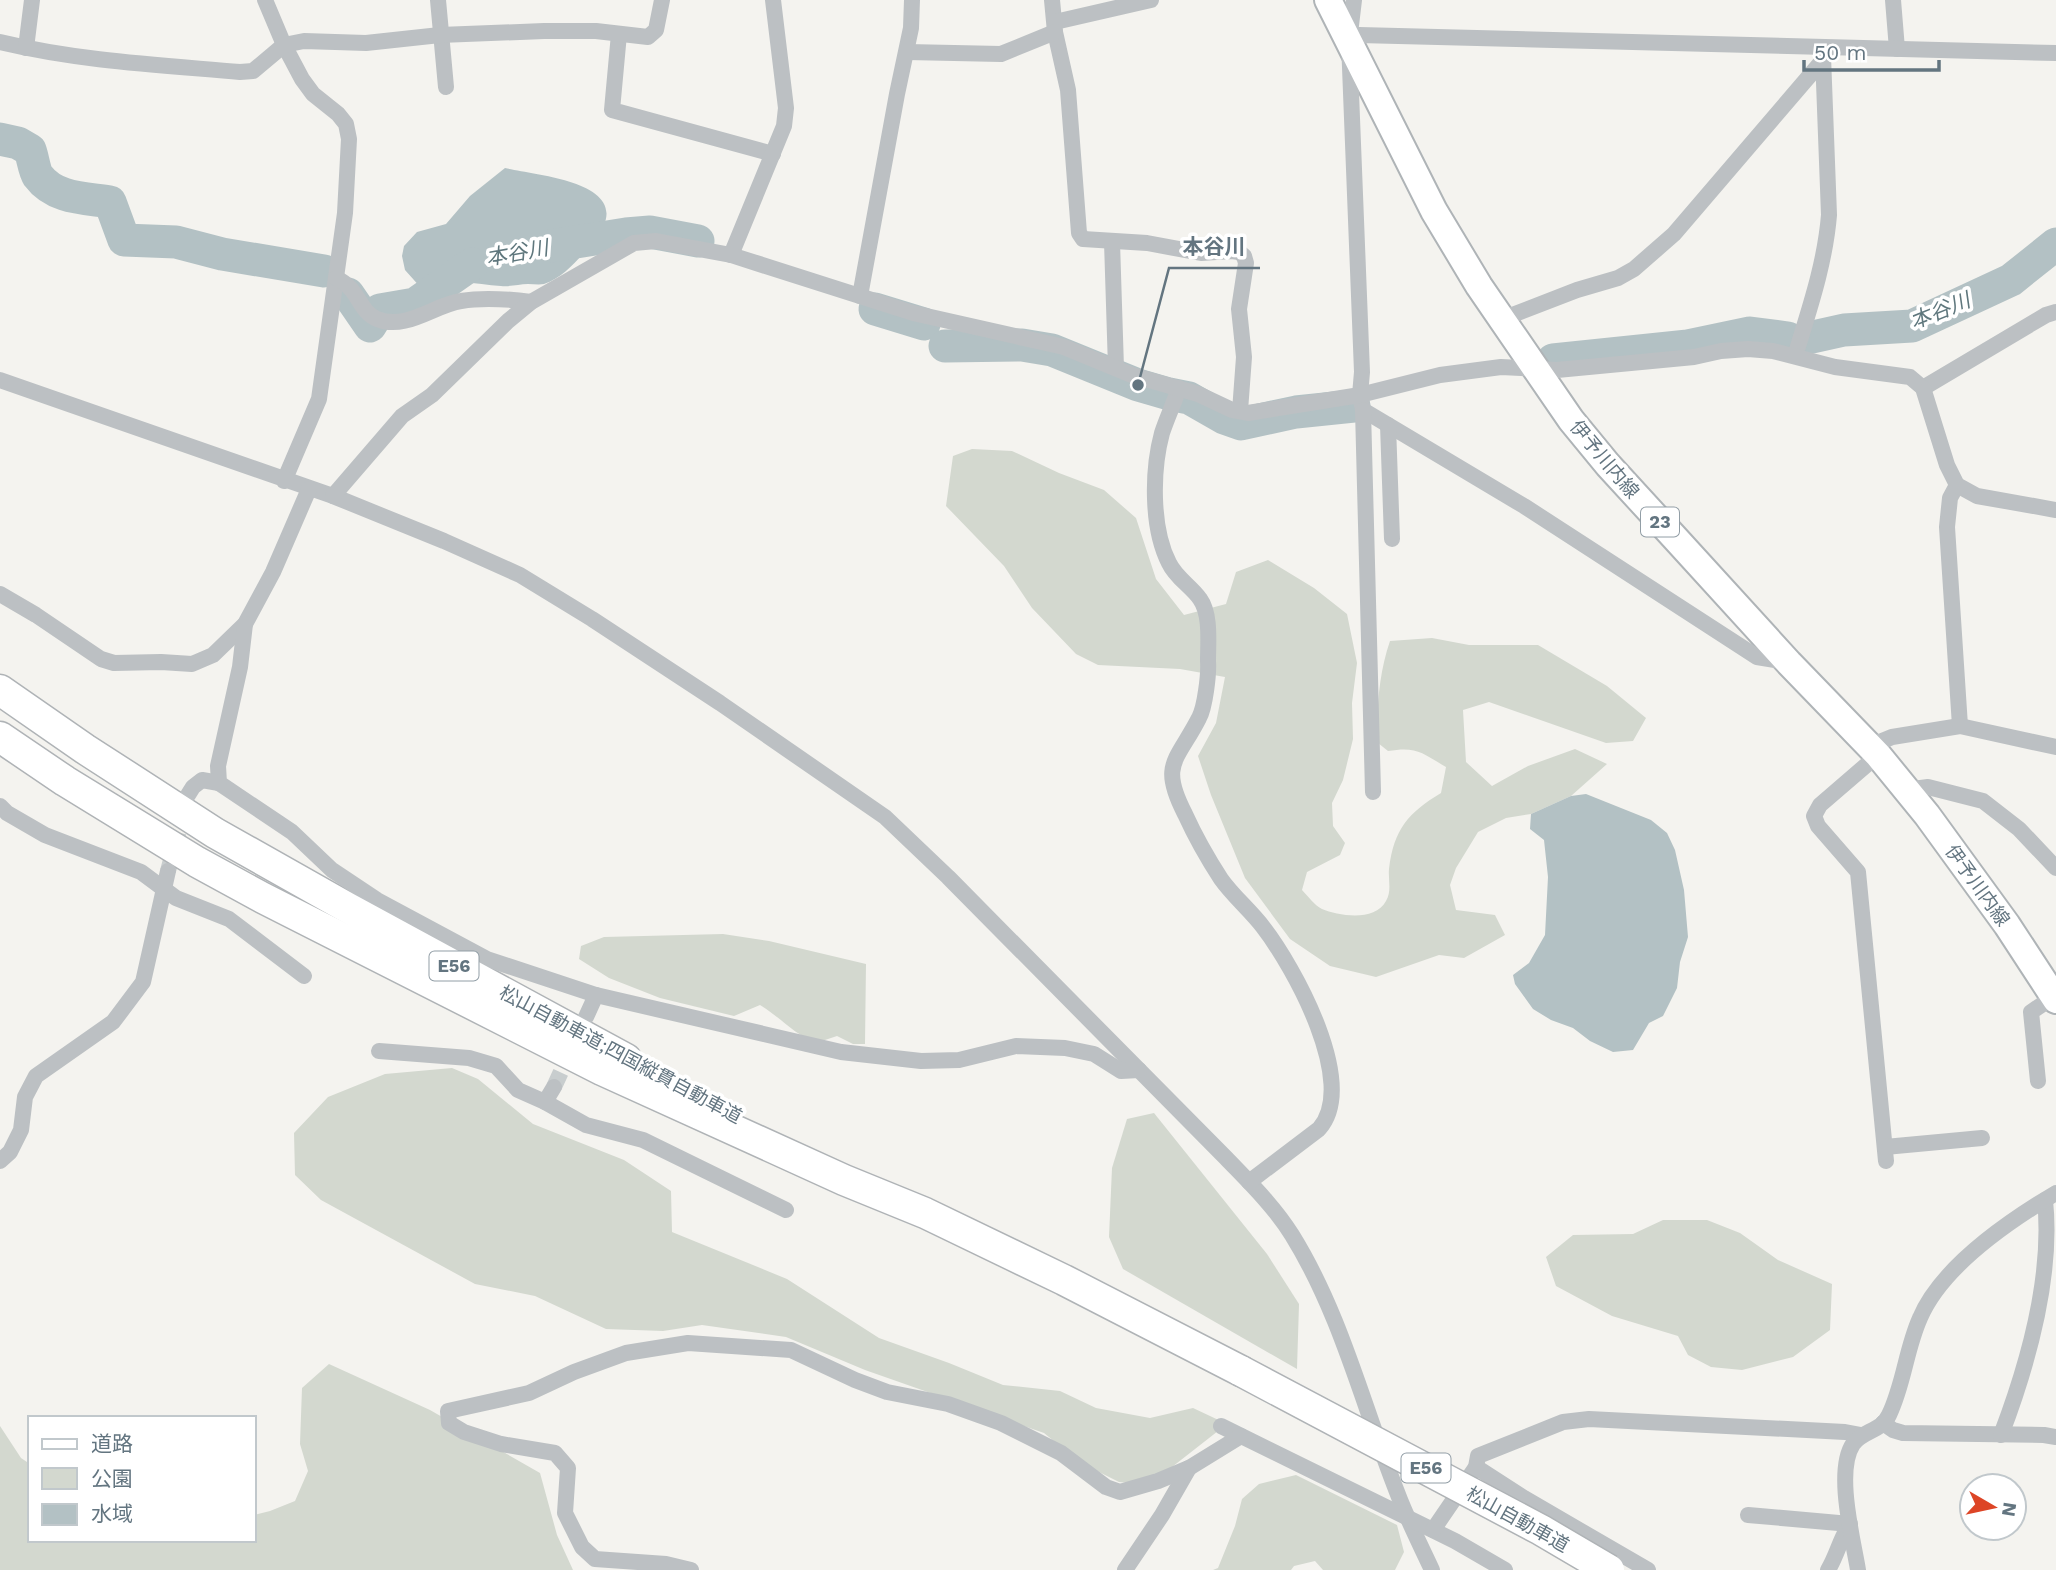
<svg xmlns="http://www.w3.org/2000/svg" width="2056" height="1570" font-family="'Work Sans','Noto Sans JP',sans-serif">
  <rect width="100%" height="100%" fill="#f4f3ef"/>
  <g fill="#d3d8cf">
    <path d="M972 449 1012 451 1059 473 1104 490 1136 518 1156 579 1184 615 1226 604 1236 572 1268 560 1314 588 1347 614 1357 663 1352 703 1353 739 1343 780 1332 803 1333 826 1345 843 1340 855 1307 872 1302 890C1308 896 1314 905 1322 909 1339 916 1375 922 1386 901 1392 891 1388 880 1389 869 1394 829 1408 813 1441 793L1446 767C1422 753 1417 746 1388 751L1378 743C1376 710 1379 673 1390 641L1432 638 1469 645H1538L1607 686 1646 718 1633 741 1606 743 1489 702 1463 710 1466 762 1492 786 1528 766 1575 749 1607 764 1571 796 1531 814 1506 818 1478 832 1456 868 1450 885 1456 910 1495 915 1505 935 1464 958 1439 955 1376 977 1330 966 1290 939 1245 878 1211 795 1198 756 1216 723 1225 677 1180 669 1098 665 1076 654 1032 608 1004 566 946 506 953 456Z"/>
    <path d="M723 934 769 941 866 964 865 1044H853L837 1036 816 1043C795 1035 780 1017 760 1005L734 1016 660 998 609 978 579 959 581 946 604 937Z"/>
    <polygon points="452,1068 478,1079 533,1124 624,1160 671,1191 672,1232 787,1279 879,1338 949,1363 1003,1385 1060,1391 1096,1408 1150,1418 1193,1408 1227,1424 1172,1467 1141,1484 1119,1482 1081,1463 1044,1433 865,1370 786,1337 702,1325 663,1331 606,1329 535,1296 475,1284 321,1200 295,1175 294,1133 328,1097 385,1074"/>
    <polygon points="1154,1113 1267,1254 1299,1304 1297,1369 1123,1269 1109,1237 1112,1168 1127,1119"/>
    <polygon points="1663,1220 1707,1220 1740,1233 1778,1260 1832,1284 1830,1330 1793,1357 1742,1370 1711,1367 1688,1355 1678,1336 1612,1316 1556,1286 1546,1257 1573,1235 1633,1234"/>
    <polygon points="329,1364 430,1410 540,1473 557,1535 573,1570 0,1570 0,1426 21,1458 30,1464 30,1540 254,1540 254,1515 270,1511 295,1501 308,1471 300,1444 302,1388"/>
    <polygon points="1296,1475 1397,1525 1404,1552 1395,1570 1323,1570 1315,1561 1294,1566 1291,1570 1213,1570 1218,1568 1235,1526 1242,1499 1259,1484"/>
  </g>
  <g fill="#b3c1c4">
    <path d="M505 168C541 176 643 183 593 242 579 258 565 277 544 284 539 285 533 284 528 284 519 284 510 287 501 286 485 285 469 281 453 283 441 285 434 290 422 289L405 270 402 256 404 246 417 232 446 224 470 196Z"/>
    <polygon points="1586,794 1651,820 1667,833 1675,850 1684,890 1688,937 1680,962 1677,988 1663,1016 1649,1023 1633,1050 1613,1052 1590,1041 1573,1028 1551,1020 1533,1009 1515,984 1513,975 1529,963 1545,935 1548,877 1544,840 1530,829 1531,814 1571,796"/>
  </g>
  <g fill="none" stroke-linecap="round" stroke-linejoin="round">
    <g stroke="#b3c1c4" stroke-width="33">
      <path d="M0 139 18 143 30 150C33 158 34 170 38 176 55 199 85 198 110 202L124 240 176 242 222 254 324 271"/>
      <polyline points="551,246 626,234 650,232 698,241"/>
      <polyline points="348,294 370,326 380,310 415,304 472,264"/>
      <polyline points="875,309 924,324"/>
      <polyline points="1808,338 1844,330 1912,326 2011,280 2056,244"/>
      <polyline points="945,346 1022,345 1052,350 1138,385 1169,394 1189,398 1224,418 1241,424 1296,412 1354,406"/>
      <polyline points="1553,360 1688,346 1750,333 1788,338"/>
    </g>
    <g stroke="#c8cdce" stroke-width="16" stroke-dasharray="16 8" stroke-linecap="butt">
      <polyline points="168,871 185,808"/>
      <polyline points="554,1087 572,1048"/>
    </g>
    <g stroke="#afb4b7" stroke-width="30">
      <polyline id="primary" points="1328,0 1434,211 1479,286 1571,420 1608,465 1675,538 1789,663 1878,755 1927,815 2007,925 2056,1000"/>
    </g>
    <g stroke="#afb3b6" stroke-width="33">
      <g id="highway">
        <polyline points="0,690 85,749 215,833 348,908 626,1059"/>
        <polyline points="0,737 65,781 197,862 263,898 602,1070 844,1180 925,1213 1064,1280 1241,1371"/>
      </g>
    </g>
    <g stroke="#bcc0c3" stroke-width="16">
      <polyline points="265,0 284,45 302,79 313,94 338,114 346,124 349,139 345,213 319,399 284,481"/>
      <polyline points="438,0 446,87"/>
      <polyline points="1052,0 1055,32 1068,90 1079,233 1083,239 1147,243 1201,253 1232,251 1239,252 1244,256 1246,263 1239,309 1244,357 1240,411"/>
      <polyline points="1354,0 1349,42 1362,372 1360,395 1363,410 1524,506 1757,657 1786,662"/>
      <polyline points="1893,0 1897,49"/>
      <polyline points="1055,22 1151,0"/>
      <polyline points="619,34 612,110 773,154"/>
      <path d="M0 42C79 61 160 65 240 72L253 71 284 45 304 41 366 43 440 35 544 31H596L648 37 656 30 662 0"/>
      <polyline points="1349,42 1359,35 2056,53"/>
      <polyline points="26,48 32,0"/>
      <polyline points="907,52 1001,54 1055,32"/>
      <polyline points="1112,242 1116,368"/>
      <polyline points="731,255 784,126 786,108 773,0"/>
      <path d="M336 278C359 288 359 312 377 319 406 331 434 305 461 301 484 297 508 299 531 302"/>
      <polyline points="860,296 897,94 911,28 912,0"/>
      <polyline points="1502,319 1577,290 1618,278 1634,269 1674,234 1823,60"/>
      <path d="M1795 356C1809 310 1825 264 1829 215L1823 56"/>
      <path d="M0 380 333 496 444 541 520 575 592 619 720 703 885 817 948 877 1226 1158C1249 1182 1274 1206 1292 1235 1341 1314 1363 1406 1397 1492 1407 1519 1420 1544 1432 1570"/>
      <path d="M1179 388C1174 403 1167 418 1162 433 1152 470 1151 528 1169 563 1176 578 1191 586 1200 599 1211 614 1208 643 1208 661 1209 674 1205 707 1199 718 1177 761 1159 764 1185 814 1195 836 1208 859 1221 879 1233 896 1250 910 1263 927 1294 967 1359 1084 1319 1129L1249 1182"/>
      <polyline points="1923,388 2046,315 2056,312"/>
      <polyline points="1363,410 1373,792"/>
      <polyline points="1388,425 1392,539"/>
      <polyline points="1957,485 1950,498 1947,527 1960,726"/>
      <polyline points="333,496 402,416 432,395 508,321 531,302 634,243 656,241 731,255 913,313 1064,347 1132,375 1198,394 1232,410 1248,413 1360,395 1440,375 1501,367 1557,370 1694,357 1721,351 1748,349 1773,351 1835,367 1910,377 1923,388 1947,465 1957,485 1977,496 2056,510"/>
      <polyline points="0,594 36,615 101,659 114,663 161,662 192,664 213,655 245,624 273,572 309,489"/>
      <polyline points="245,624 240,667 218,766 219,783 292,832 332,870 377,900 487,959 596,995 841,1052 921,1061 959,1060 1016,1046 1065,1048 1094,1054 1121,1071 1139,1070"/>
      <polyline points="1870,746 1892,737 1960,726 2056,747"/>
      <polyline points="1878,755 1820,805 1814,816 1818,826 1858,872 1886,1161"/>
      <polyline points="1906,790 1928,787 1983,801 2019,829 2056,868"/>
      <polyline points="188,795 193,787 202,780 219,783"/>
      <polyline points="0,806 7,813 45,835 141,872 176,898 229,919 304,976"/>
      <polyline points="586,1017 596,995"/>
      <polyline points="379,1051 469,1058 496,1066 518,1090 545,1102 554,1087"/>
      <polyline points="2038,1081 2031,1012 2056,995"/>
      <polyline points="545,1102 586,1125 643,1140 786,1210"/>
      <polyline points="1885,1147 1982,1138"/>
      <polyline points="0,1161 10,1152 21,1130 25,1097 36,1076 113,1022 143,982 168,871"/>
      <polyline points="1883,1423 1893,1430 1903,1433 2044,1435 2056,1437"/>
      <polyline points="1221,1426 1455,1541 1505,1570"/>
      <path d="M2001 1435C2028 1364 2053 1276 2045 1200"/>
      <polyline points="1476,1467 1524,1498 1648,1570"/>
      <path d="M1748 1515 1850 1524C1840 1539 1837 1555 1828 1570"/>
      <polyline points="1433,1530 1476,1467 1478,1456 1563,1422 1589,1419 1845,1432 1861,1435"/>
      <polyline points="691,1570 666,1564 595,1559 582,1547 565,1513 568,1468 555,1453 501,1444 464,1432 449,1423 448,1411 529,1393 574,1372 626,1353 688,1343 791,1350 855,1380 887,1392 948,1404 1001,1423 1061,1453 1106,1487 1120,1492 1158,1481 1189,1468 1241,1436"/>
      <polyline points="1125,1570 1162,1515 1189,1468"/>
      <path d="M1858 1570C1853 1539 1835 1471 1853 1444 1863 1430 1881 1432 1889 1415 1904 1384 1906 1349 1920 1318 1942 1266 2009 1221 2056 1193"/>
    </g>
    <use href="#primary" stroke="#fff" stroke-width="26"/>
    <use href="#highway" stroke="#fff" stroke-width="30"/>
    <g stroke="#afb3b6" stroke-width="33" stroke-linecap="butt">
      <polyline id="highway-bridge" points="1241,1371 1541,1530 1609,1570"/>
    </g>
    <use href="#highway-bridge" stroke="#fff" stroke-width="30"/>
  </g>
  <g text-anchor="middle" stroke-width="7" stroke-linejoin="round" paint-order="stroke">
    <g fill="#fff" stroke="#929ea6" stroke-width="2">
      <rect x="1641" y="507.5" width="38" height="29" rx="5"/>
      <rect x="429.5" y="951.5" width="49" height="29" rx="5"/>
      <rect x="1401.5" y="1453.5" width="49" height="29" rx="5"/>
    </g>
    <g font-size="18" font-weight="bold" fill="#637580">
      <text x="1660" y="528">23</text>
      <text x="454" y="972">E56</text>
      <text x="1426" y="1474">E56</text>
    </g>
    <g font-size="19" fill="#637580" stroke="#fff">
      <text transform="translate(1605 459) rotate(50)" y="7">伊予川内線</text>
      <text transform="translate(1978 885) rotate(54)" y="7">伊予川内線</text>
      <text transform="translate(621 1054) rotate(28)" y="7">松山自動車道;四国縦貫自動車道</text>
      <text transform="translate(1518 1519) rotate(29)" y="7">松山自動車道</text>
    </g>
    <g font-size="21" font-style="italic" fill="#5f777d" stroke="#fff">
      <text transform="translate(517 253) rotate(-10)" y="7">本谷川</text>
      <text transform="translate(1940 311) rotate(-22)" y="7">本谷川</text>
    </g>
  </g>
  <path fill="none" stroke="#637580" stroke-width="2.5" d="M1138 385L1169 268H1260"/>
  <circle fill="#637580" stroke="#fff" stroke-width="2.5" cx="1138" cy="385" r="7"/>
  <g font-size="21" text-anchor="middle" font-weight="bold" fill="#637580" stroke="#fff" stroke-width="7" stroke-linejoin="round" paint-order="stroke">
    <text x="1214" y="254">本谷川</text>
  </g>
  <rect x="28" y="1416" width="228" height="126" fill="#ffffff" stroke="#c1c8cc" stroke-width="2"/>
  <rect x="42" y="1439" width="35" height="10" fill="#ffffff" stroke="#c1c8cc" stroke-width="2"/>
  <text x="91" y="1451" font-size="21" fill="#637580">道路</text>
  <rect x="42" y="1468" width="35" height="21" fill="#d3d8cf" stroke="#c1c8cc" stroke-width="2"/>
  <text x="91" y="1486" font-size="21" fill="#637580">公園</text>
  <rect x="42" y="1504" width="35" height="21" fill="#b3c1c4" stroke="#c1c8cc" stroke-width="2"/>
  <text x="91" y="1521" font-size="21" fill="#637580">水域</text>
  <g transform="translate(1993 1507) rotate(99)"><circle r="33" fill="#ffffff" stroke="#c1c8cc" stroke-width="2"/>
  <path d="M0-5L12 26L0 18L-12 26Z" fill="#dd4526"/>
  <text y="-10" font-size="19" font-weight="bold" text-anchor="middle" fill="#637580">N</text>
  </g>
  <path d="M1804 60v10h135v-10" fill="none" stroke="#637580" stroke-width="3.5"/>
  <text x="1814" y="60" font-size="21" fill="#637580" stroke="#ffffff" stroke-width="5" paint-order="stroke">50 m</text>
</svg>
